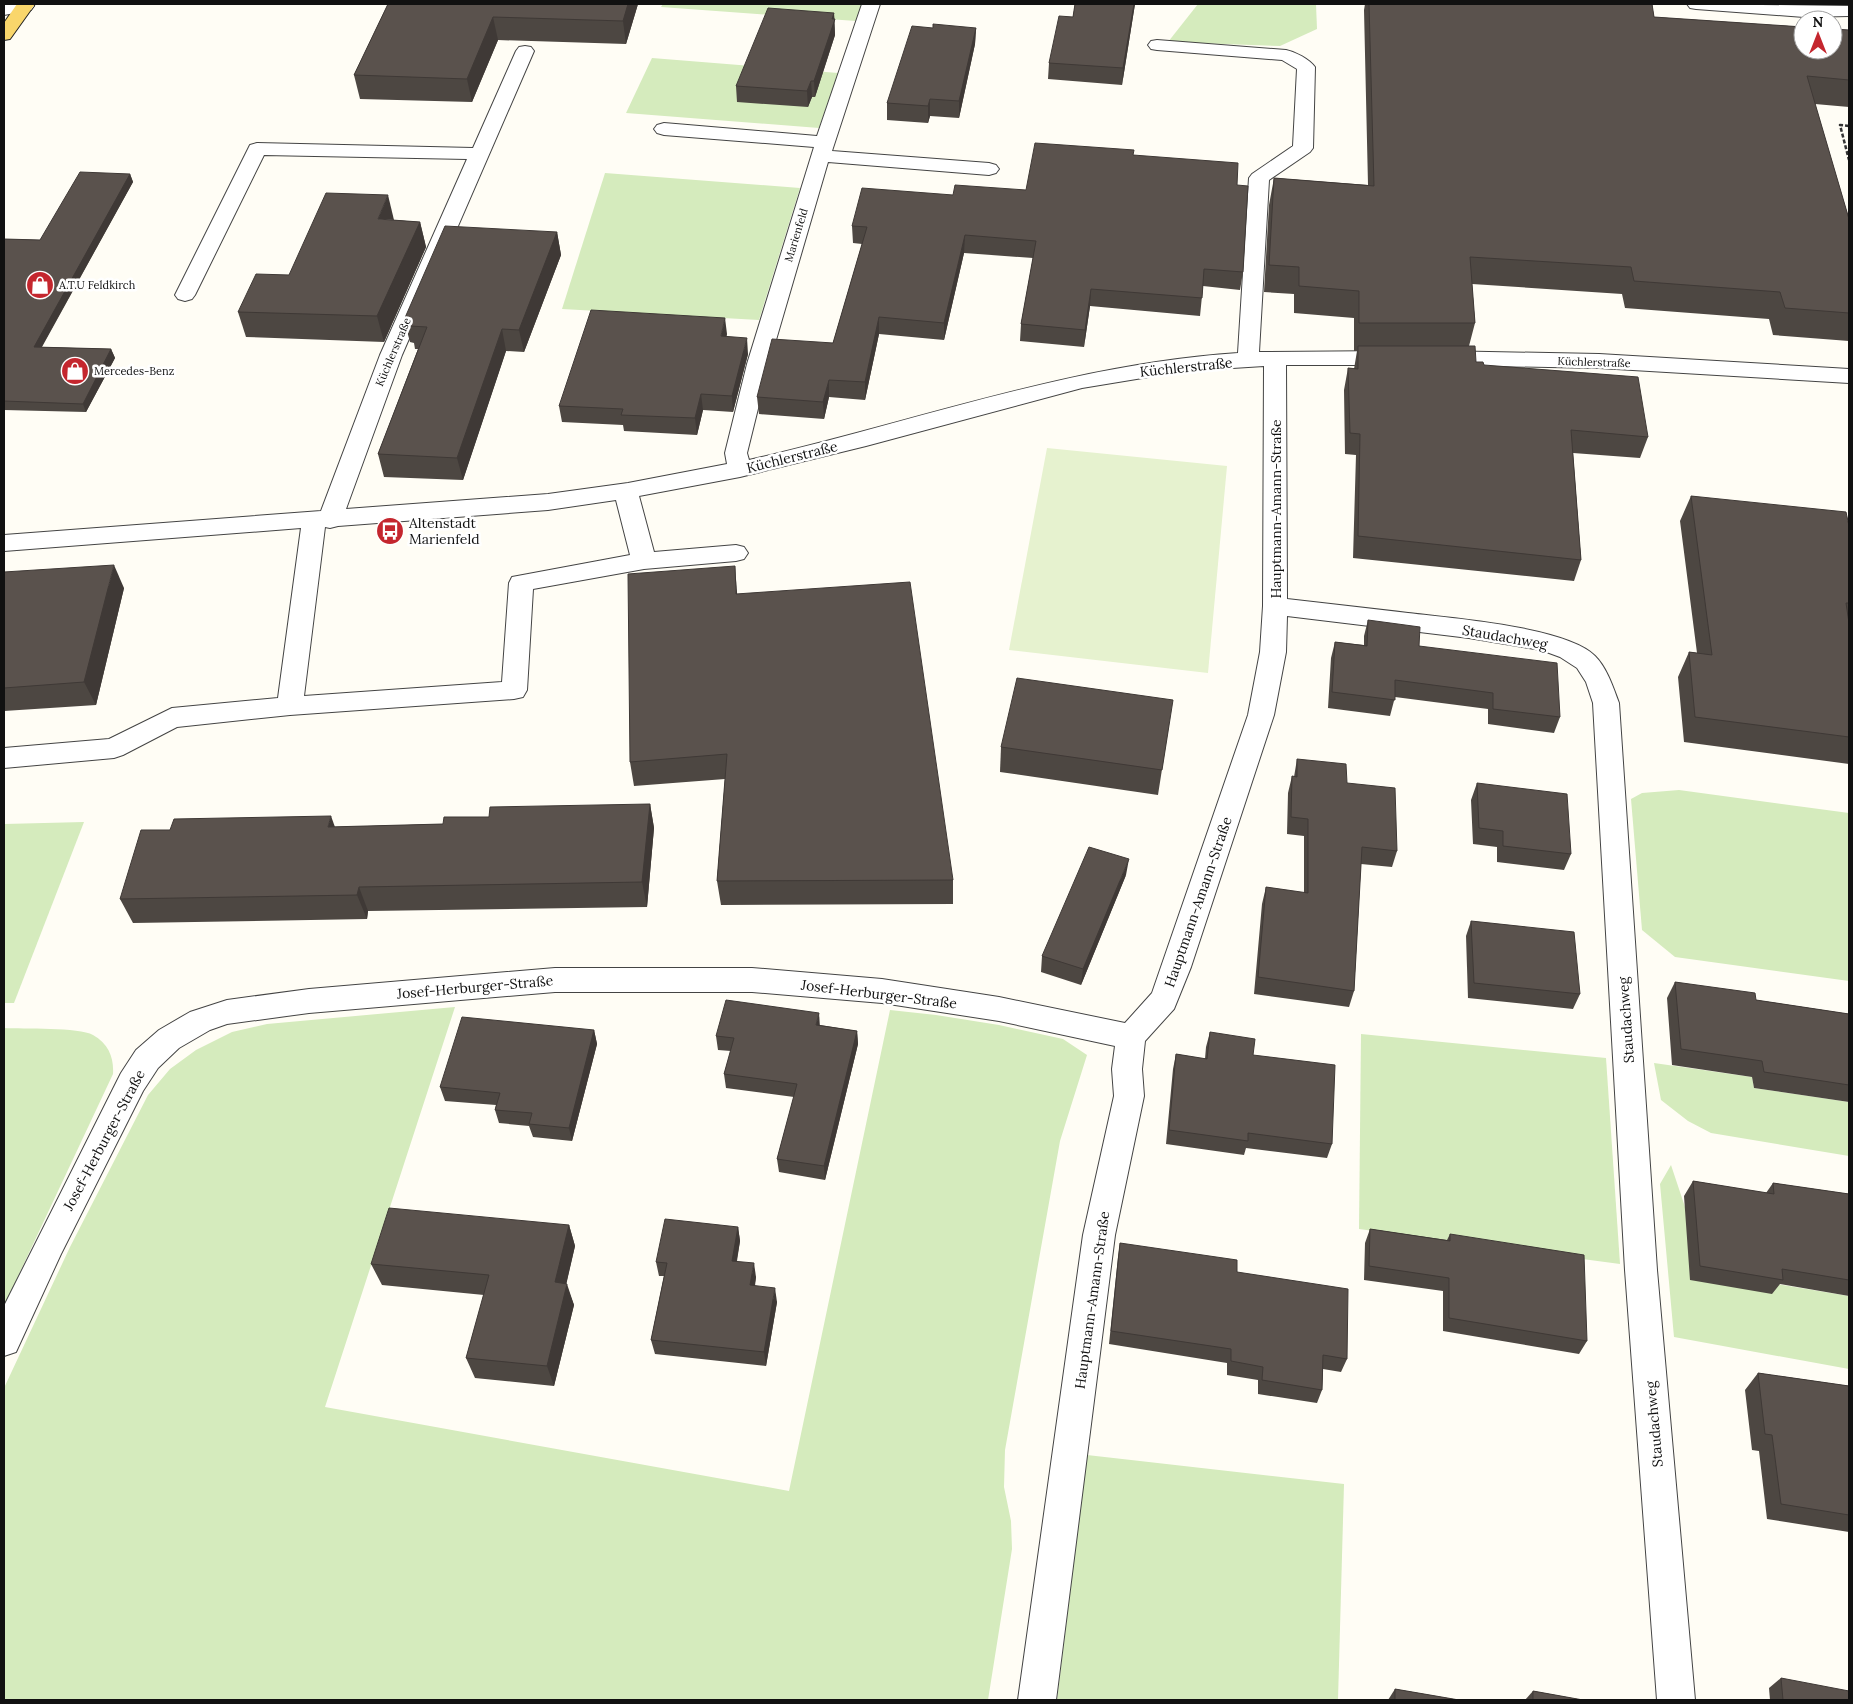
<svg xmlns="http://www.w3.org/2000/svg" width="1853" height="1704" font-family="Lora,serif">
  <rect width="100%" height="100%" fill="#fffdf5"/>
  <g fill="#d5ebbd">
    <polygon points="663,4 862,4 856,21 661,7"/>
    <polygon points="1198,4 1316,4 1317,29 1280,46 1168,42"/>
    <polygon points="652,58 838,73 819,128 626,113"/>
    <polygon points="605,173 800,188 759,320 562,309"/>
    <polygon points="1679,790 1849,813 1849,981 1675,957 1642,930 1631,799 1642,793"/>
    <polygon points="84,822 14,1003 4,1003 4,824"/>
    <polygon points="455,1007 325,1407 789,1491 890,1010 936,1015 999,1025 1063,1039 1087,1055 1060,1141 1005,1450 1004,1487 1011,1521 1012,1549 988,1700 4,1700 4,1388 70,1247 148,1095 170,1069 196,1050 232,1032 267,1024"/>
    <path d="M4 1028C23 1029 79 1027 93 1035 109 1044 114 1058 113 1074L4 1306Z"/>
    <polygon points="1361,1034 1606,1058 1620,1264 1359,1229"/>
    <polygon points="1654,1063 1752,1077 1754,1088 1849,1102 1849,1156 1711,1133 1688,1121 1661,1100"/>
    <polygon points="1671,1165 1685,1207 1771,1283 1849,1296 1849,1369 1674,1337 1660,1184"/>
    <polygon points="1087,1455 1344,1484 1338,1700 1057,1700"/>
  </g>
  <polygon fill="#e6f2cf" points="1047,448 1227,466 1208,673 1009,650"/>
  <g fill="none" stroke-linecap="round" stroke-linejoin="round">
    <g stroke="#444" stroke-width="2">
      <g id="minor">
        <polygon points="9,4 32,4 34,6 31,10 4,15 4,5"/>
        <path d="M862 4H880L832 151 989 163 996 165 999 169 996 173 989 175 828 162 769 364 747 453 749 460C912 423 1070 364 1238 353L1249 178 1252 174 1293 146 1297 69 1282 60 1157 50 1151 49 1148 45 1151 41 1157 40 1286 50C1296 52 1309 59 1315 67L1313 148 1310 152 1269 180 1259 352 1393 351 1401 353 1404 358 1401 363 1393 365H1286L1287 599C1328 604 1368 608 1408 613 1450 618 1567 627 1595 656 1607 668 1613 687 1619 703L1657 1270 1695 1700H1657L1625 1270 1593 703 1586 682 1577 668 1560 657 1541 650 1469 638 1287 616 1286 652 1274 715 1191 967 1174 1009 1145 1041 1142 1069 1144 1096 1115 1235 1056 1700H1018L1083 1235 1114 1096 1112 1069 1115 1046 999 1021 882 1003 752 992H555L309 1013 227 1024 210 1030 179 1048 158 1068 143 1091 61 1254 16 1352 4 1356V1306L121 1073 136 1050 159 1030 190 1012 227 1000 309 989 555 968H752L882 979 999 997 1125 1023 1152 993 1248 715 1260 652 1263 606 1264 366 1185 371 1082 388 866 446 740 477 639 496 654 552 736 545 744 547 748 553 744 559 736 561 644 569 533 589 527 690 523 697 514 699 290 715 177 727 123 755 114 758 4 768V748L109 739 172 708 278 698 301 528 4 551V535L321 511 380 355 467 159 264 155 195 295 192 299 185 301 178 299 175 295 250 145 257 143 473 148 516 51 519 47 525 46 531 47 534 51 402 355 346 509 548 494 628 483 727 464 725 453 747 364 814 147 664 135 657 133 654 129 657 125 664 123 817 136ZM616 500 630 555 512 577 509 583 502 682 304 696 325 527 330 528 338 526 548 510Z"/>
        <polygon points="1687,4 1849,6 1849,16 1804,17 1696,9 1690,8"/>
        <polygon points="1439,351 1599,354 1849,369 1849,383 1599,368 1439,365 1431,363 1428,358 1431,353"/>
      </g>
    </g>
    <g stroke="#222" stroke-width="2">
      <polygon id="major" points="17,4 35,4 10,39 4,40 4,23"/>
    </g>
    <polyline stroke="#333" stroke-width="2.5" stroke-dasharray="4 2" stroke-linecap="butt" points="1849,126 1840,125 1849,160"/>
    <use href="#minor" fill="#fff" fill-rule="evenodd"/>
    <use href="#major" fill="#f9d66b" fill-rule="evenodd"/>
  </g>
  <g fill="#4d4742">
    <polygon points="388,4 638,4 626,44 498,40 472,102 360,99 354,75"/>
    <polygon points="1075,4 1135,4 1122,85 1048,79 1049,63 1073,17"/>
    <polygon points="1365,4 1652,4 1654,17 1849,30 1849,107 1815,104 1849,219 1849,341 1773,335 1769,319 1625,308 1622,294 1472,284 1475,323 1469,346 1476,362 1648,437 1640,458 1573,453 1581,560 1574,581 1353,558 1356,455 1345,454 1344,390 1348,368 1354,369 1357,351 1354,351 1354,318 1294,313 1294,294 1264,292 1269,205 1274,178 1368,185 1364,10"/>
    <polygon points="834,13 835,35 815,97 812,97 808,107 737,102 736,86"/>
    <polygon points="933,28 976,28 975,44 959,118 930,116 928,123 887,120 887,103"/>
    <polygon points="1133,155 1237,185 1243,272 1240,290 1203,286 1200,316 1090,306 1084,347 1020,341 1021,324 1033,258 964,253 944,340 879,334 865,400 829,397 824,419 759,414 757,397 833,343 862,244 853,243 852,226 953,195 1026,190"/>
    <polygon points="130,174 133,182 42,347 111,349 115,358 86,412 4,410 4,239 40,240"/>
    <polygon points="394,220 420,222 426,247 384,342 246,337 238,312 289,275"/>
    <polygon points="557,232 561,255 524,352 506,351 463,480 384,477 378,454 418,349 415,349 414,343 410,342 404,320"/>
    <polygon points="727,334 726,337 748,354 733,412 703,410 697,435 624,431 623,425 562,422 559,406"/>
    <polygon points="1691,496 1849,526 1849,764 1684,742 1678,677 1689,652 1697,653 1680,521"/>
    <polygon points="4,572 124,588 96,705 4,711"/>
    <polygon points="737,594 953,880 953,904 721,905 717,881 725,779 634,786 630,762"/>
    <polygon points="1368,620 1560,717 1554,733 1488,724 1488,709 1395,697 1390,716 1328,708 1331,658 1335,642 1364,645 1364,636"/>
    <polygon points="1169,724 1158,795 1000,772 1001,747"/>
    <polygon points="1297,759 1347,783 1397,851 1392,867 1361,864 1354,991 1349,1007 1254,994 1262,904 1266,887 1304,893 1304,836 1287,834 1288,793 1292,776 1294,777"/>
    <polygon points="1477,783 1571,854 1564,870 1497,862 1497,847 1473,844 1471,800"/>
    <polygon points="650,804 654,828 647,907 368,911 367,919 133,923 120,899 335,827 443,824 489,817"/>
    <polygon points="1126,875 1081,985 1041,972 1042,956"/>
    <polygon points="1471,921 1580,994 1573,1009 1468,998 1466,936"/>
    <polygon points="1675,982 1756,1000 1849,1014 1849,1102 1754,1088 1752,1077 1672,1065 1667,998"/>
    <polygon points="820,1025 857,1031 858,1044 825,1180 779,1172 777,1159 794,1097 726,1088 724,1074 731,1051 718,1050 716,1036"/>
    <polygon points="594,1030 597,1044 572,1141 533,1137 529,1126 499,1123 495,1110 496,1105 445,1101 440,1087"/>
    <polygon points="1210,1032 1253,1055 1332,1144 1327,1158 1246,1148 1244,1155 1166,1144 1173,1069 1176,1054 1205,1059 1206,1047"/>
    <polygon points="1693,1181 1766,1193 1773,1183 1849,1194 1849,1296 1780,1284 1772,1294 1690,1280 1684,1196"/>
    <polygon points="569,1225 575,1246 566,1284 574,1305 554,1386 475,1378 466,1358 484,1295 382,1285 371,1264"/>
    <polygon points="738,1227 740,1241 737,1261 756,1277 755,1286 777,1302 766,1366 655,1354 651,1340 664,1276 659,1276 656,1262"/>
    <polygon points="1370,1229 1447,1240 1450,1234 1587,1341 1579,1354 1443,1331 1443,1291 1364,1280 1365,1243"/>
    <polygon points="1120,1243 1237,1272 1347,1359 1341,1372 1323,1369 1322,1390 1317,1403 1258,1394 1258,1380 1227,1375 1227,1363 1109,1344 1118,1257"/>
    <polygon points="1758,1373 1849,1386 1849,1532 1767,1519 1759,1451 1752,1450 1745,1390"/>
    <polygon points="1781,1678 1849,1700 1770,1700 1769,1688"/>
    <polygon points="1395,1689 1459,1700 1388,1700"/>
    <polygon points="1533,1691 1583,1700 1525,1700"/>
  </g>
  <g fill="#3f3936">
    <polygon points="628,4 638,4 626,44 623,21"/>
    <polygon points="1134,4 1135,4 1122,85 1123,68"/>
    <polygon points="834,13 835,35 815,97 814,81"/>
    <polygon points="493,17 498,40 472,102 467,79"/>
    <polygon points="976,28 975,44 959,118 959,101"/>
    <polygon points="811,81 812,97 808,107 807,91"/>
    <polygon points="930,99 930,116 928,123 928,106"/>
    <polygon points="130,174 133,182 37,355 34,347"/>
    <polygon points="388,195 394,220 378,219"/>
    <polygon points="420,222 426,247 384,342 377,316"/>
    <polygon points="557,232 561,255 524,352 519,330"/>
    <polygon points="965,235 964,253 944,340 944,323"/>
    <polygon points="1091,289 1090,306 1084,347 1085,330"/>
    <polygon points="879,317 879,334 865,400 865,382"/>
    <polygon points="725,318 727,334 722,353 721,336"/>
    <polygon points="502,329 506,351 463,480 457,458"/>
    <polygon points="747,338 748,354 733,412 732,396"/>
    <polygon points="111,349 115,358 86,412 83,404"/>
    <polygon points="829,380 829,397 824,419 823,402"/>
    <polygon points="701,394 703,410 697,435 695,418"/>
    <polygon points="114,565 124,588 96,705 84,682"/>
    <polygon points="735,566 737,592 739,620 736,594"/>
    <polygon points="650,804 654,828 647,907 642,882"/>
    <polygon points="331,816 340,841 328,827"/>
    <polygon points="1129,859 1126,875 1081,985 1083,969"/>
    <polygon points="359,887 368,911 367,919 357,895"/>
    <polygon points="819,1013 820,1027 816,1025"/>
    <polygon points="594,1030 597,1044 572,1141 569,1128"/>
    <polygon points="857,1031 858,1044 825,1180 824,1166"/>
    <polygon points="569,1225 575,1246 562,1303 555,1282"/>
    <polygon points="738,1227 740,1241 734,1275 732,1261"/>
    <polygon points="754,1263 756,1277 752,1300 750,1285"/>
    <polygon points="567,1284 574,1305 554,1386 547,1366"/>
    <polygon points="775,1288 777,1302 766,1366 764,1352"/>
  </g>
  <g fill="#5a524d" stroke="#3f3936">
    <polygon points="388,4 628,4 623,21 493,17 467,79 354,75"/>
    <polygon points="1075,4 1134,4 1123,68 1049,63 1059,16 1073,17"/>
    <polygon points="1369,4 1652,4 1654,17 1803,27 1803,50 1833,50 1833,29 1849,30 1849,80 1807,76 1849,219 1849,313 1785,308 1780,292 1634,281 1631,267 1470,257 1475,323 1359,323 1359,291 1299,286 1299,267 1269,265 1274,178 1374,186"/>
    <polygon points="768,8 834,13 832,19 835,19 814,81 811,81 807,91 736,86"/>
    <polygon points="933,24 976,28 959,101 930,99 928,106 887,103 912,26 933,28"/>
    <polygon points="1035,143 1134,150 1133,155 1238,163 1237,185 1248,186 1243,272 1204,269 1202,298 1091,289 1085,330 1021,324 1036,241 965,235 944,323 879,317 865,382 829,380 823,402 757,397 772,339 833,343 867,227 852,226 862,188 953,195 955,185 1026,190"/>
    <polygon points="80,172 130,174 34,347 111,349 83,404 4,401 4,239 40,240"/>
    <polygon points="326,193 388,195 378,219 420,222 377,316 238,312 256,274 289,275"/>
    <polygon points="445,226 557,232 519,330 502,329 457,458 378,454 427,327 410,326 412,320 404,320"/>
    <polygon points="591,310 725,318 721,336 747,338 732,396 701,394 695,418 621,415 623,409 559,406"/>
    <polygon points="1358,346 1475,346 1476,362 1483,362 1484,365 1638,377 1648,437 1571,430 1581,560 1358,536 1360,434 1350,433 1348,368 1358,369"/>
    <polygon points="1691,496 1846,512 1849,526 1849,603 1846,603 1849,623 1849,737 1695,717 1689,652 1712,655"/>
    <polygon points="114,565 84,682 4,688 4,572"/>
    <polygon points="735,566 736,594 910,582 953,880 717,881 727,754 630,762 628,574"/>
    <polygon points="1368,620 1420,627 1419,646 1557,663 1560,717 1493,709 1493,693 1395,680 1395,700 1332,692 1335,642 1367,646"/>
    <polygon points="1017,678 1173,700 1162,770 1001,747"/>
    <polygon points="1297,759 1346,764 1347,783 1395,788 1397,851 1362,847 1354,991 1258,977 1266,887 1308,893 1308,819 1291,817 1292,776 1297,777"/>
    <polygon points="1477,783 1567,794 1571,854 1503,846 1503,831 1479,828"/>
    <polygon points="650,804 642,882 359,887 357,895 120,899 141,830 170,830 174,819 331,816 328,827 443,824 444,817 489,817 490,807"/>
    <polygon points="1089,847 1129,859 1083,969 1042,956"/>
    <polygon points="1471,921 1574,932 1580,994 1474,983"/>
    <polygon points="1675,982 1755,993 1756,1000 1849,1014 1849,1085 1764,1072 1762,1061 1681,1049"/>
    <polygon points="726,1000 819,1013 816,1025 857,1031 824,1166 777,1159 797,1084 724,1074 734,1038 716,1036"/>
    <polygon points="462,1017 594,1030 569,1128 529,1124 532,1113 495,1110 500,1093 440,1087"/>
    <polygon points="1210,1032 1255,1039 1253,1055 1335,1065 1332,1144 1248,1133 1248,1141 1169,1130 1176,1054 1207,1059"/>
    <polygon points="1693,1181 1774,1194 1773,1183 1849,1194 1849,1280 1782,1269 1783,1280 1700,1266"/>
    <polygon points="389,1208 569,1225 555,1282 567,1284 547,1366 466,1358 489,1275 371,1264"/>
    <polygon points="665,1219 738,1227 732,1261 754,1263 750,1285 775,1288 764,1352 651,1340 667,1263 656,1262"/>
    <polygon points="1370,1229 1450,1241 1450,1234 1584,1255 1587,1341 1449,1318 1449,1278 1369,1266"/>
    <polygon points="1120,1243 1237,1260 1237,1272 1348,1289 1347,1359 1323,1355 1322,1390 1262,1380 1263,1367 1231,1361 1231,1349 1111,1331"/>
    <polygon points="1758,1373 1849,1386 1849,1515 1781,1504 1772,1435 1765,1434"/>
    <polygon points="1781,1678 1849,1691 1849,1700 1783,1700"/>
    <polygon points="1395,1689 1459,1700 1395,1700"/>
    <polygon points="1533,1691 1583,1700 1533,1700"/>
  </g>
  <defs>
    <g id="shop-disc" transform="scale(1.4375)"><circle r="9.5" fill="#c4262e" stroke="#fff"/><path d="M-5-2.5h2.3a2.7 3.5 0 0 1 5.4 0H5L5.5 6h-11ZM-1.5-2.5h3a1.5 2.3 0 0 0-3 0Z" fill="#fff"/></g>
    <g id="bus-disc" transform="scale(1.4375)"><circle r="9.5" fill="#c4262e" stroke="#fff"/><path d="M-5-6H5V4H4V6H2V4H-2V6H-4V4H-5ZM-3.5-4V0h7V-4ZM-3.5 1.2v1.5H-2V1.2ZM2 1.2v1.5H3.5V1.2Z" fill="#fff"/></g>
  </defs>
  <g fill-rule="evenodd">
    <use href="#shop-disc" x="40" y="285"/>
    <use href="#shop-disc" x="75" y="371"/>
    <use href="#bus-disc" x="390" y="531"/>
  </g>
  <g text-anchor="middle" stroke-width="5" stroke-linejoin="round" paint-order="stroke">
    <g font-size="11" fill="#111" stroke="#fff">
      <text transform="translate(796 235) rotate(-73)" y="4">Marienfeld</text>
      <text transform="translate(393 352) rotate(-67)" y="4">Küchlerstraße</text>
      <text transform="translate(1594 362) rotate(2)" y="4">Küchlerstraße</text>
    </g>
    <g font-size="11" fill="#111" stroke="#fff" text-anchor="start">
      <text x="59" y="289">A.T.U Feldkirch</text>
      <text x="94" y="375">Mercedes-Benz</text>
    </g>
    <g font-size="14" fill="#111" stroke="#fff">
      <text transform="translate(1186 367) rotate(-6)" y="5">Küchlerstraße</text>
      <text transform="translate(792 457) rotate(-14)" y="5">Küchlerstraße</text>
      <text transform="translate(1276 509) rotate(-90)" y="5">Hauptmann-Amann-Straße</text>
      <text transform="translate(1505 637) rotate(10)" y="5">Staudachweg</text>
      <text transform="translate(1198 902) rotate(-71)" y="5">Hauptmann-Amann-Straße</text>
      <text transform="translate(475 987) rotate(-5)" y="5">Josef-Herburger-Straße</text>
      <text transform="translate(879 994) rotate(7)" y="5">Josef-Herburger-Straße</text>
      <text transform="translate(1626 1020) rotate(-94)" y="5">Staudachweg</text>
      <text transform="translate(104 1140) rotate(-62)" y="5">Josef-Herburger-Straße</text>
      <text transform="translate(1092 1300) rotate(-82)" y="5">Hauptmann-Amann-Straße</text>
      <text transform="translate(1654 1424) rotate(-95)" y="5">Staudachweg</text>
    </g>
    <g font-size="14" fill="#111" stroke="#fff" text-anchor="start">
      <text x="409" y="528">Altenstadt<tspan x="409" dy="16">Marienfeld</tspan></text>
    </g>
  </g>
  <rect width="1853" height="1704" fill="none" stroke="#111111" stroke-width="10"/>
  <g transform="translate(1818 35)"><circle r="24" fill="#ffffff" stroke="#a0a0a0"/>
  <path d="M0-4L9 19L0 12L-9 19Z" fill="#c4262e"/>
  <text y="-8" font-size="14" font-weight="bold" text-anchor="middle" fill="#111111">N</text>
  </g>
</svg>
